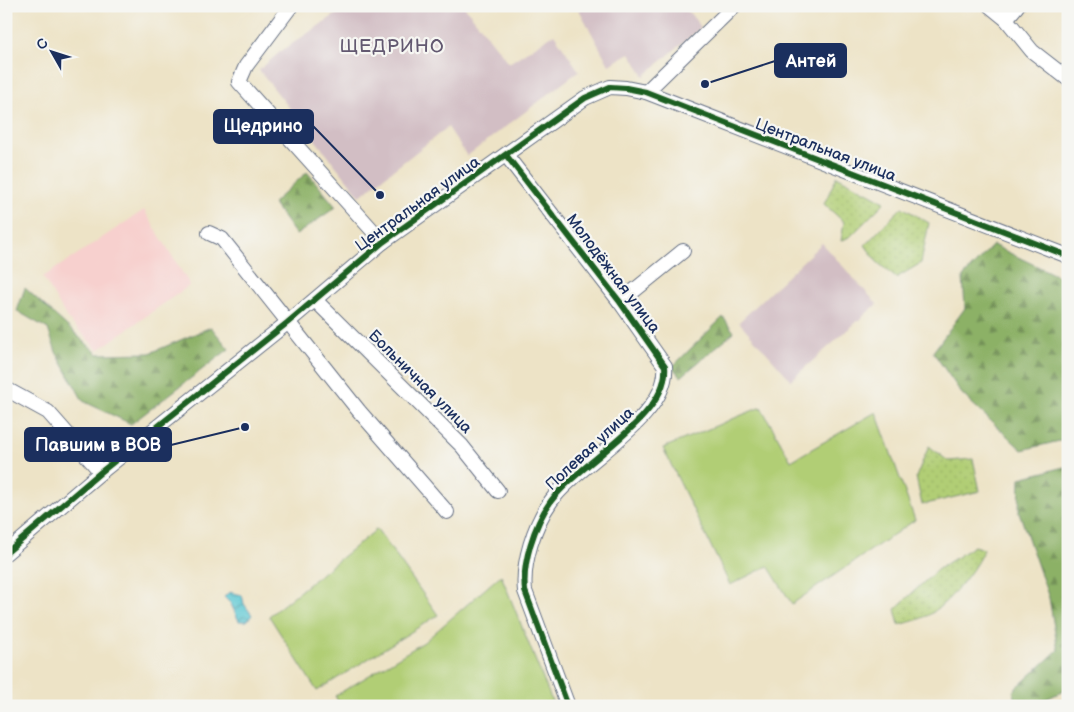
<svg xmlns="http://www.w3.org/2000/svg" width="1074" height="712" font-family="'Balsamiq Sans',sans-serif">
  <defs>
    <pattern id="grass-dots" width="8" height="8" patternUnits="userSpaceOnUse" patternTransform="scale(1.25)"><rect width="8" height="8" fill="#b1ce74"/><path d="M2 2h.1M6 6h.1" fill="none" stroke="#98b167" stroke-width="1.8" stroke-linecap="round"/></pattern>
    <pattern id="forest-firs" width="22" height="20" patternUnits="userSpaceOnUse" patternTransform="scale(1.25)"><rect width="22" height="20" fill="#8cb166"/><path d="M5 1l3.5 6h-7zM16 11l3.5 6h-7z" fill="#729057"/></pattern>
    <pattern id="water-waves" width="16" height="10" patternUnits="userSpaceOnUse" patternTransform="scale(1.25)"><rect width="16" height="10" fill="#5cc8d3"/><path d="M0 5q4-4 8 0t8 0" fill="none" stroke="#4ba3ae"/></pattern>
  </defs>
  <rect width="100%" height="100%" fill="#f6f6f2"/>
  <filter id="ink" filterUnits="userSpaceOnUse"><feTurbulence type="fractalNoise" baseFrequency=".02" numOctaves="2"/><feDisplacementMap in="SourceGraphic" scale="10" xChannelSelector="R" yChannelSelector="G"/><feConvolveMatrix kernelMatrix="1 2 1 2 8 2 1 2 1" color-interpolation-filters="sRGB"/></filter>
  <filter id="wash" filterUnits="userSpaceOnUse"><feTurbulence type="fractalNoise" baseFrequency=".0096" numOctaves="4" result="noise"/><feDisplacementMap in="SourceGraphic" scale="20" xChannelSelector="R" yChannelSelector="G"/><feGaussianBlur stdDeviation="1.12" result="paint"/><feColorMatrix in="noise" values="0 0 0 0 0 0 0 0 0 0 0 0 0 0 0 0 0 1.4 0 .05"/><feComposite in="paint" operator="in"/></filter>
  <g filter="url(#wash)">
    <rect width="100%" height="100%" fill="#ede3c6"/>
    <polygon fill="#f7d0ce" points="144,210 190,285 98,350 67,318 43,277"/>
    <g fill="#d2bec4">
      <polygon points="348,6 464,6 509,63 554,34 579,71 467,156 448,127 360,196 259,70 280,52"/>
      <polygon points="577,6 684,6 701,27 644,76 630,53 609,65"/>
      <polygon points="822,243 877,304 791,380 739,322"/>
    </g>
    <g fill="url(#grass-dots)" stroke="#667e69">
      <polygon points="837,176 885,202 851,236 841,241 844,222 824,204"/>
      <polygon points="902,207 929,223 921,263 896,278 877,262 865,245"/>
      <polygon points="929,446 948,461 973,459 980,491 922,505 916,477"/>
      <path d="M974 546 984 549C975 570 951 600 932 613 923 619 909 622 899 625L895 609 937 570Z"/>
    </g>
    <g fill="url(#forest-firs)" stroke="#547062">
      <polygon points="307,172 336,207 296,235 273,203"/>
      <polygon points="993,245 1068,281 1068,439 1022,450 962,394 933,352 965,308 963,277"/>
      <polygon points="25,288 98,354 150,353 211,327 229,349 131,424 83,401 56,352 48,329 17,311"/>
      <polygon points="723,317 734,332 681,377 672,367"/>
      <polygon points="1068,466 1068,689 1031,706 1018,706 1013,691 1058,650 1049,598 1019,512 1020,478"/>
    </g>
    <g fill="#b1ce74" stroke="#667e69">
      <polygon points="761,407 791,461 876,412 915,520 792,604 768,566 730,585 663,448"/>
      <polygon points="377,529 438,615 317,691 269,616"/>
      <polygon points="501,575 554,706 341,706 335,696 424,642"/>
    </g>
    <polygon fill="url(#water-waves)" stroke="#3c7c98" points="229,592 242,595 244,604 252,615 247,621 239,621 231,604 224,597"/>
  </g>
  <g filter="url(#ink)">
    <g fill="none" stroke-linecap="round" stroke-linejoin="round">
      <g stroke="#646e82" stroke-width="16">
        <g id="minor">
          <polyline points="291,6 246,66 239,82 383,242"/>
          <polyline points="990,6 1006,19 1032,51 1068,79"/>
          <polyline points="1006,19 1017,6"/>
          <polyline points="646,92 734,6"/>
          <path d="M506 155 620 302 665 366C670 417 579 462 551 501 534 525 522 563 525 591L568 706"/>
          <polyline points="209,233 222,239 359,411 447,512"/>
          <polyline points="315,300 462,446 498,491"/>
          <polyline points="620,302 683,251"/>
          <polyline points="6,389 48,412 101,472"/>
          <polyline points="6,553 101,472 287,323 383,242 585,98 610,87 626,88 646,92 1068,256"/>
        </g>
      </g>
      <use href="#minor" stroke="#fff" stroke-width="14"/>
      <g stroke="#f6f6f2" stroke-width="9">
        <g id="cycleway">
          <path d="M506 155 620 302 665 366C670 417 579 462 551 501 534 525 522 563 525 591L568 706"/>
          <polyline points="6,553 101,472 287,323 383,242 585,98 610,87 626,88 646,92 1068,256"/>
        </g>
      </g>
      <use href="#cycleway" stroke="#1b5e20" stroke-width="6"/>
    </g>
  </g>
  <g text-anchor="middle" stroke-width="4.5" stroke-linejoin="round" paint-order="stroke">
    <g font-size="16" fill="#1b2f5e" stroke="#f6f6f2">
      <text transform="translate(826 149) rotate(21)" y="6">Центральная улица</text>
      <text transform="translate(417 203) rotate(-36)" y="6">Центральная улица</text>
      <text transform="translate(614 273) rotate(53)" y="6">Молодёжная улица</text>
      <text transform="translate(421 381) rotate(45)" y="6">Больничная улица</text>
      <text transform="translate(589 448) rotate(-43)" y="6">Полевая улица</text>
    </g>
    <g font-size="19" letter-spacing="1" fill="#635971" stroke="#f6f6f2">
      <text x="392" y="52">ЩЕДРИНО</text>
    </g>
  </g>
  <path fill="none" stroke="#1b2f5e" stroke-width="2" d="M705 84L775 61M380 195L313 126M245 427L171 445"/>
  <g fill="#1b2f5e" stroke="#f6f6f2" stroke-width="2">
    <circle cx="705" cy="84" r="5"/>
    <circle cx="380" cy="195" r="5"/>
    <circle cx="245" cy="427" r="5"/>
  </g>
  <g fill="#1b2f5e" stroke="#1b2f5e" stroke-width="2">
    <rect x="775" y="44" width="71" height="33" rx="5"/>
    <rect x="214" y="110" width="99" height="33" rx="5"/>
    <rect x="25" y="428" width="146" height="33" rx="5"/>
  </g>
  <g font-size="18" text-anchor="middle" font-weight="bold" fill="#fff">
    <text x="811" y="67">Антей</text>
    <text x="263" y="132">Щедрино</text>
    <text x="98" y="451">Павшим в ВОВ</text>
  </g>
  <rect width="1074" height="712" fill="none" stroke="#f6f6f2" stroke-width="25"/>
  <g transform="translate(52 52) rotate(309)" stroke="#f6f6f2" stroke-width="4" paint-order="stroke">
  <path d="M0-4L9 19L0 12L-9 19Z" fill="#1b2f5e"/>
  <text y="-8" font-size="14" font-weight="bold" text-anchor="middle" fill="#1b2f5e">С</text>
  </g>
</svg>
